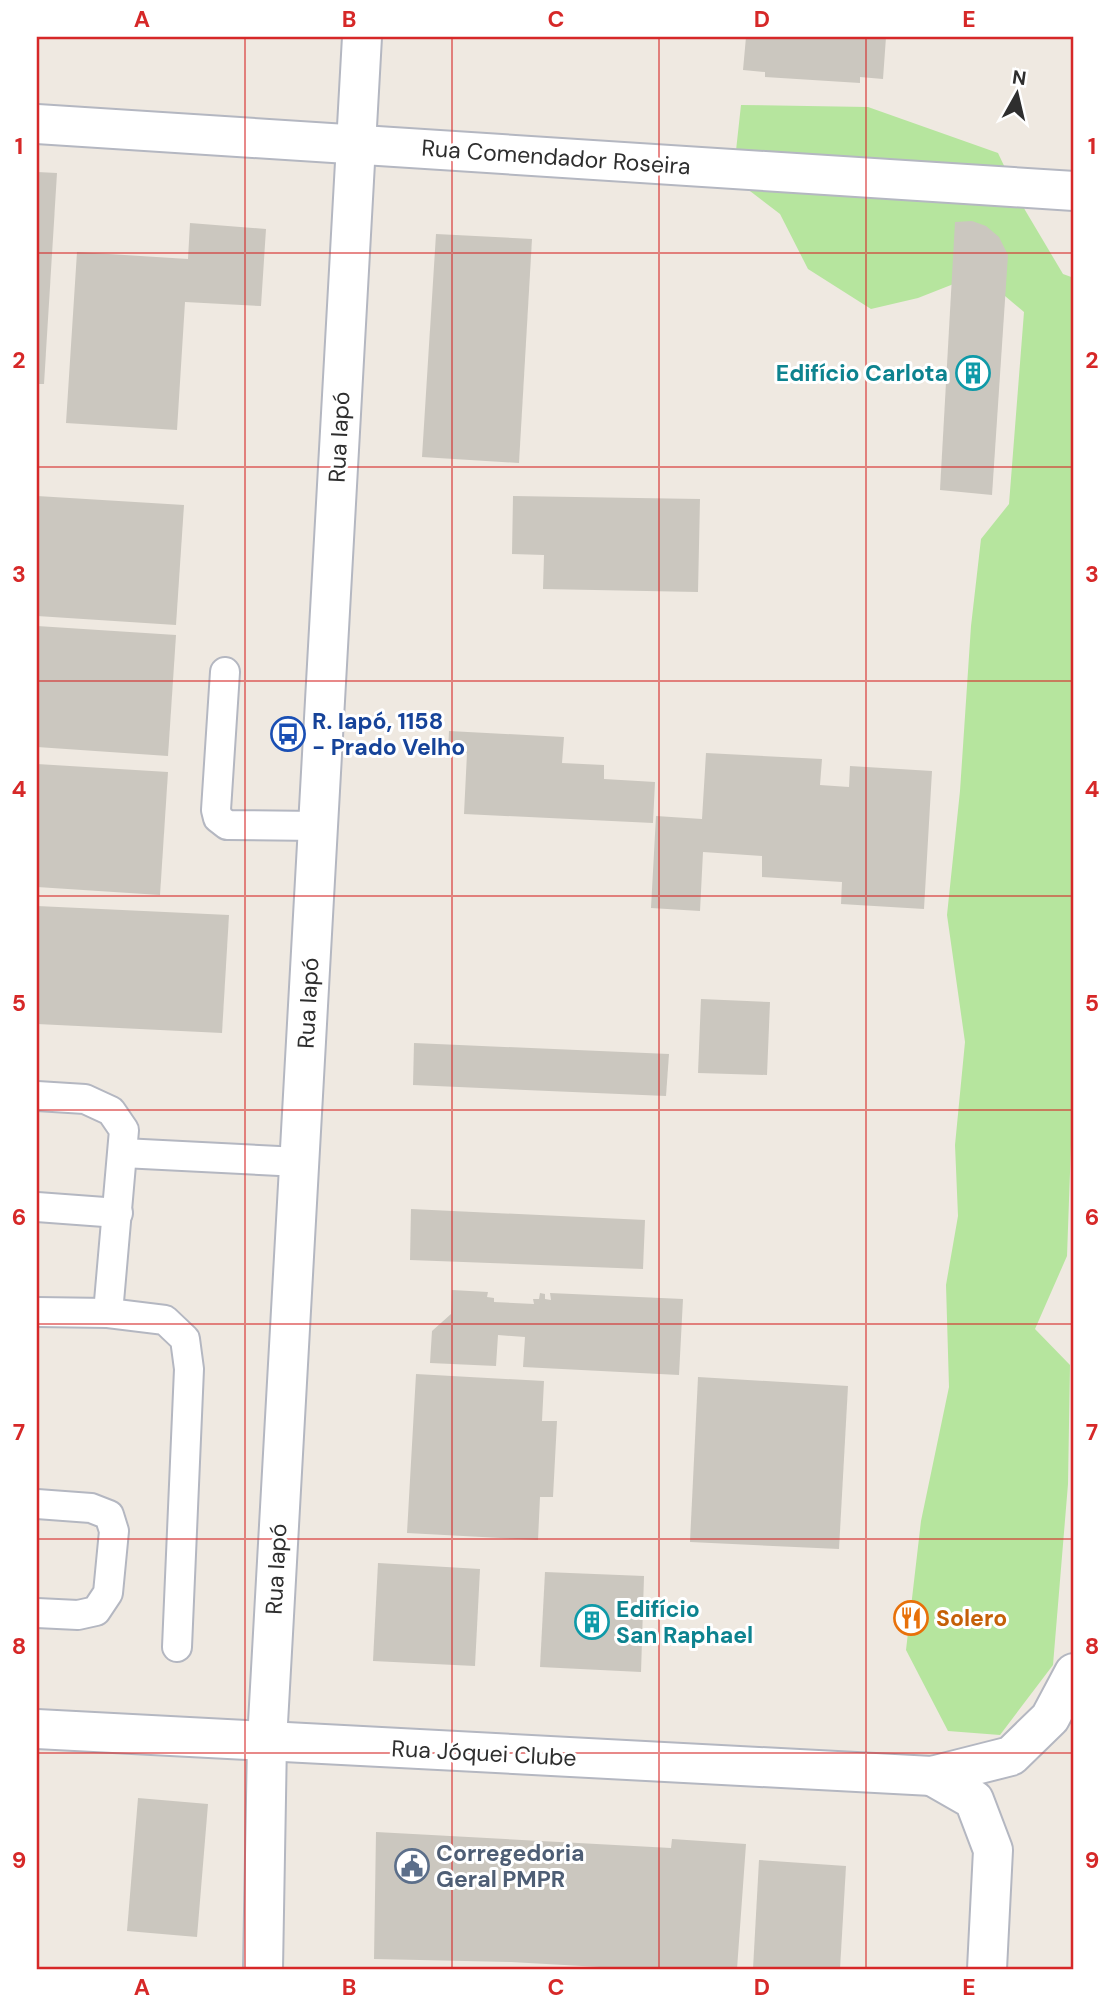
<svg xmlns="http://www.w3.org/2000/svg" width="1111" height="2006" font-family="'DM Sans',sans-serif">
  <rect width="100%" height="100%" fill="#efe9e1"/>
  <polygon fill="#b6e59e" points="741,105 868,107 998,153 1025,210 1063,274 1074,278 1074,1061 1067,1256 1035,1329 1070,1365 1068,1484 1053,1665 1000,1735 948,1731 906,1650 921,1521 949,1387 946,1285 958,1216 955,1145 965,1042 947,915 960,791 971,626 981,539 1009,504 1024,312 979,274 918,298 871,309 808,269 780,214 733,178"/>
  <g fill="#cbc7bf">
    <polygon points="746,37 886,37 883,79 860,77 860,83 765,77 765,72 743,70"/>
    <polygon points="37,172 57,173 44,384 37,384"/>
    <polygon points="972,221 986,226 999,237 1008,255 992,495 940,490 955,222"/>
    <polygon points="190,223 266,229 261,306 185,302 177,430 66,423 77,252 188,259"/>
    <polygon points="436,234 532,239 519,463 422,457"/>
    <polygon points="37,496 184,505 176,625 37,616"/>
    <polygon points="513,496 700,499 698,592 543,589 544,555 512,554"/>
    <polygon points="37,626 176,635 168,756 37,747"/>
    <polygon points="449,731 564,737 562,763 604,765 604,779 655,782 653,823 464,814 467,753 448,753"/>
    <polygon points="706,753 822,759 820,785 849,787 850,766 932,771 924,909 841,904 842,882 762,877 762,856 703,852 700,911 651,908 656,816 702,819"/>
    <polygon points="37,764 168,772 160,895 37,887"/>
    <polygon points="37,906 229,915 222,1033 37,1024"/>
    <polygon points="701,999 770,1002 767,1075 698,1073"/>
    <polygon points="414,1043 669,1054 666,1096 413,1085"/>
    <polygon points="411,1209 645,1220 643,1269 410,1260"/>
    <polygon points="452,1290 488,1292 487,1297 494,1298 494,1302 534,1304 533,1299 539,1299 540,1293 545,1294 545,1299 551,1300 550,1293 683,1299 679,1375 523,1367 525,1337 498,1335 496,1366 430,1363 432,1331 451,1314"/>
    <polygon points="416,1374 544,1381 542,1421 557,1421 553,1497 540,1497 538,1540 407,1533"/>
    <polygon points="698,1377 848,1386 839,1549 690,1542"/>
    <polygon points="378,1563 480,1569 475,1666 373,1661"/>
    <polygon points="545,1572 644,1576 641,1672 540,1667"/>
    <polygon points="138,1798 208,1804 197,1937 127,1931"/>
    <polygon points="376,1832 671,1848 672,1839 746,1844 737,1969 635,1969 511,1962 374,1959"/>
    <polygon points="759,1860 846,1866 840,1969 753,1969"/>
  </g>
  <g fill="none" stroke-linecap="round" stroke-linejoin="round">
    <g stroke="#b4b7c1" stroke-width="32">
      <g id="lane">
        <polyline points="225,672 216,810 218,818 227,825 318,826"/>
        <polyline points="37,1096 85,1099 111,1111 124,1130 108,1313"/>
        <polyline points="123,1153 299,1162"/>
        <polyline points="37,1207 118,1213"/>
        <polyline points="37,1312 108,1313 165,1320 185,1339 189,1369 177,1647"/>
        <polyline points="37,1504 91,1508 109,1515 114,1531 108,1593 96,1611 78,1615 37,1613"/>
      </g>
    </g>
    <g stroke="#b4b7c1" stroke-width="42">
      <polyline id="street" points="263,1969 267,1741"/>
    </g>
    <g stroke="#b4b7c1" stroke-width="42">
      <g id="secondary">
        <polyline points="37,124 1074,191"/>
        <polyline points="37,1729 932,1776 1011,1756 1050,1718 1074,1673"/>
        <polyline points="267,1741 362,37"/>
        <polyline points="932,1776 974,1800 993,1850 987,1969"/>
      </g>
    </g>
    <use href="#lane" stroke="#fff" stroke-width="28"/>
    <use href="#street" stroke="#fff" stroke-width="38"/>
    <use href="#secondary" stroke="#fff" stroke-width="38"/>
  </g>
  <path fill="none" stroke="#d62828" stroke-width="2" stroke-opacity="0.55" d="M245 37V1969M452 37V1969M659 37V1969M866 37V1969M37 253H1074M37 467H1074M37 681H1074M37 896H1074M37 1110H1074M37 1324H1074M37 1539H1074M37 1753H1074"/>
  <defs>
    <g id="building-ring" transform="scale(1.75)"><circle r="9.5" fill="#fff" stroke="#0f9aa8" stroke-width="1.5"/><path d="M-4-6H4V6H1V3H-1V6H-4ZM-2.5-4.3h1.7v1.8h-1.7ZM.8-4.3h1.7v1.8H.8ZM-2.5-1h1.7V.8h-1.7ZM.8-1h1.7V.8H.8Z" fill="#0f9aa8"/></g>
    <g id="bus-ring" transform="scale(1.75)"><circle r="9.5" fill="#fff" stroke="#1a4fb4" stroke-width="1.5"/><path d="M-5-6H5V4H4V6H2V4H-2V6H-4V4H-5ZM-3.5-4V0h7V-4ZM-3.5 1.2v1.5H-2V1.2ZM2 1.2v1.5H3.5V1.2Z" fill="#1a4fb4"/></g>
    <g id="restaurant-ring" transform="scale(1.75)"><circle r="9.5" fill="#fff" stroke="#e8710a" stroke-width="1.5"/><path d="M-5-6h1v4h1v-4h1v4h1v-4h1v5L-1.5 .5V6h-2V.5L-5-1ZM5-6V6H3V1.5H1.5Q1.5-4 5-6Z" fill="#e8710a"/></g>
    <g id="civic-ring" transform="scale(1.75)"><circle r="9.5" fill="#fff" stroke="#5c6f8a" stroke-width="1.5"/><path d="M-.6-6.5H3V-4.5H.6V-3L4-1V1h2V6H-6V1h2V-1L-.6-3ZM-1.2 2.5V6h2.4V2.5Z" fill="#5c6f8a"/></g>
  </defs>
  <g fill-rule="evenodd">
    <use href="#building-ring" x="973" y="373"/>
    <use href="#bus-ring" x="288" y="734"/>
    <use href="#restaurant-ring" x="911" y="1618"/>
    <use href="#building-ring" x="592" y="1622"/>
    <use href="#civic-ring" x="412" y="1866"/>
  </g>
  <g text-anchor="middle" stroke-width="6" stroke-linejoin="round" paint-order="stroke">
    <g font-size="23" fill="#2e2e2e" stroke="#fff">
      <text transform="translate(556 157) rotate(4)" y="8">Rua Comendador Roseira</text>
      <text transform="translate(339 437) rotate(-87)" y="8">Rua Iapó</text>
      <text transform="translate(308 1003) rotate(-87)" y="8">Rua Iapó</text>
      <text transform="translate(276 1569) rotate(-87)" y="8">Rua Iapó</text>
      <text transform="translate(484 1753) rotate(3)" y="8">Rua Jóquei Clube</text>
    </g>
    <g font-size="23" font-weight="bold" fill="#0d838f" stroke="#fff" text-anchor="end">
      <text x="948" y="381">Edifício Carlota</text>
      <text x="616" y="1617" text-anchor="start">Edifício<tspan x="616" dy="26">San Raphael</tspan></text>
    </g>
    <g font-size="23" font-weight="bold" fill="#164399" stroke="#fff" text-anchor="start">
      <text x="312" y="729">R. Iapó, 1158<tspan x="312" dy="26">- Prado Velho</tspan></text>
    </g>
    <g font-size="23" font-weight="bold" fill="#c56008" stroke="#fff" text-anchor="start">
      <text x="936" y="1626">Solero</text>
    </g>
    <g font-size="23" font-weight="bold" fill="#4e5e75" stroke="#fff" text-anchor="start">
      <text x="436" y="1861">Corregedoria<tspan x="436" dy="26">Geral PMPR</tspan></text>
    </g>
  </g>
  <rect width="1111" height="2006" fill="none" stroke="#ffffff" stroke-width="77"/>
  <g transform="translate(1017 94) rotate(8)" stroke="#ffffff" stroke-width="5" paint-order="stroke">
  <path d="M0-5L12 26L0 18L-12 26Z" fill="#2e2e2e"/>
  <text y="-10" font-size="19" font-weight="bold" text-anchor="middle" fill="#2e2e2e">N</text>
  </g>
  <rect x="38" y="38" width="1034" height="1930" fill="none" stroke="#d62828" stroke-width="2.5"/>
  <g font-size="23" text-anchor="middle" font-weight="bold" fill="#d62828">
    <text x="142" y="27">A</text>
    <text x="349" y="27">B</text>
    <text x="556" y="27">C</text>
    <text x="762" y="27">D</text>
    <text x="969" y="27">E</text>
    <text x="19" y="154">1</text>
    <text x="1092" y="154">1</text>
    <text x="19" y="368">2</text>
    <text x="1092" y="368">2</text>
    <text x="19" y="582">3</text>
    <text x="1092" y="582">3</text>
    <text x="19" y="797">4</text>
    <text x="1092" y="797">4</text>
    <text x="19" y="1011">5</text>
    <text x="1092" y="1011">5</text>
    <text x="19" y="1225">6</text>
    <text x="1092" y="1225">6</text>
    <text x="19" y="1440">7</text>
    <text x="1092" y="1440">7</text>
    <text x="19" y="1654">8</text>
    <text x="1092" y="1654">8</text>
    <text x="19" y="1868">9</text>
    <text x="1092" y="1868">9</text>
    <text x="142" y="1995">A</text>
    <text x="349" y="1995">B</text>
    <text x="556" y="1995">C</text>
    <text x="762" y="1995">D</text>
    <text x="969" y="1995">E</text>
  </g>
</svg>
